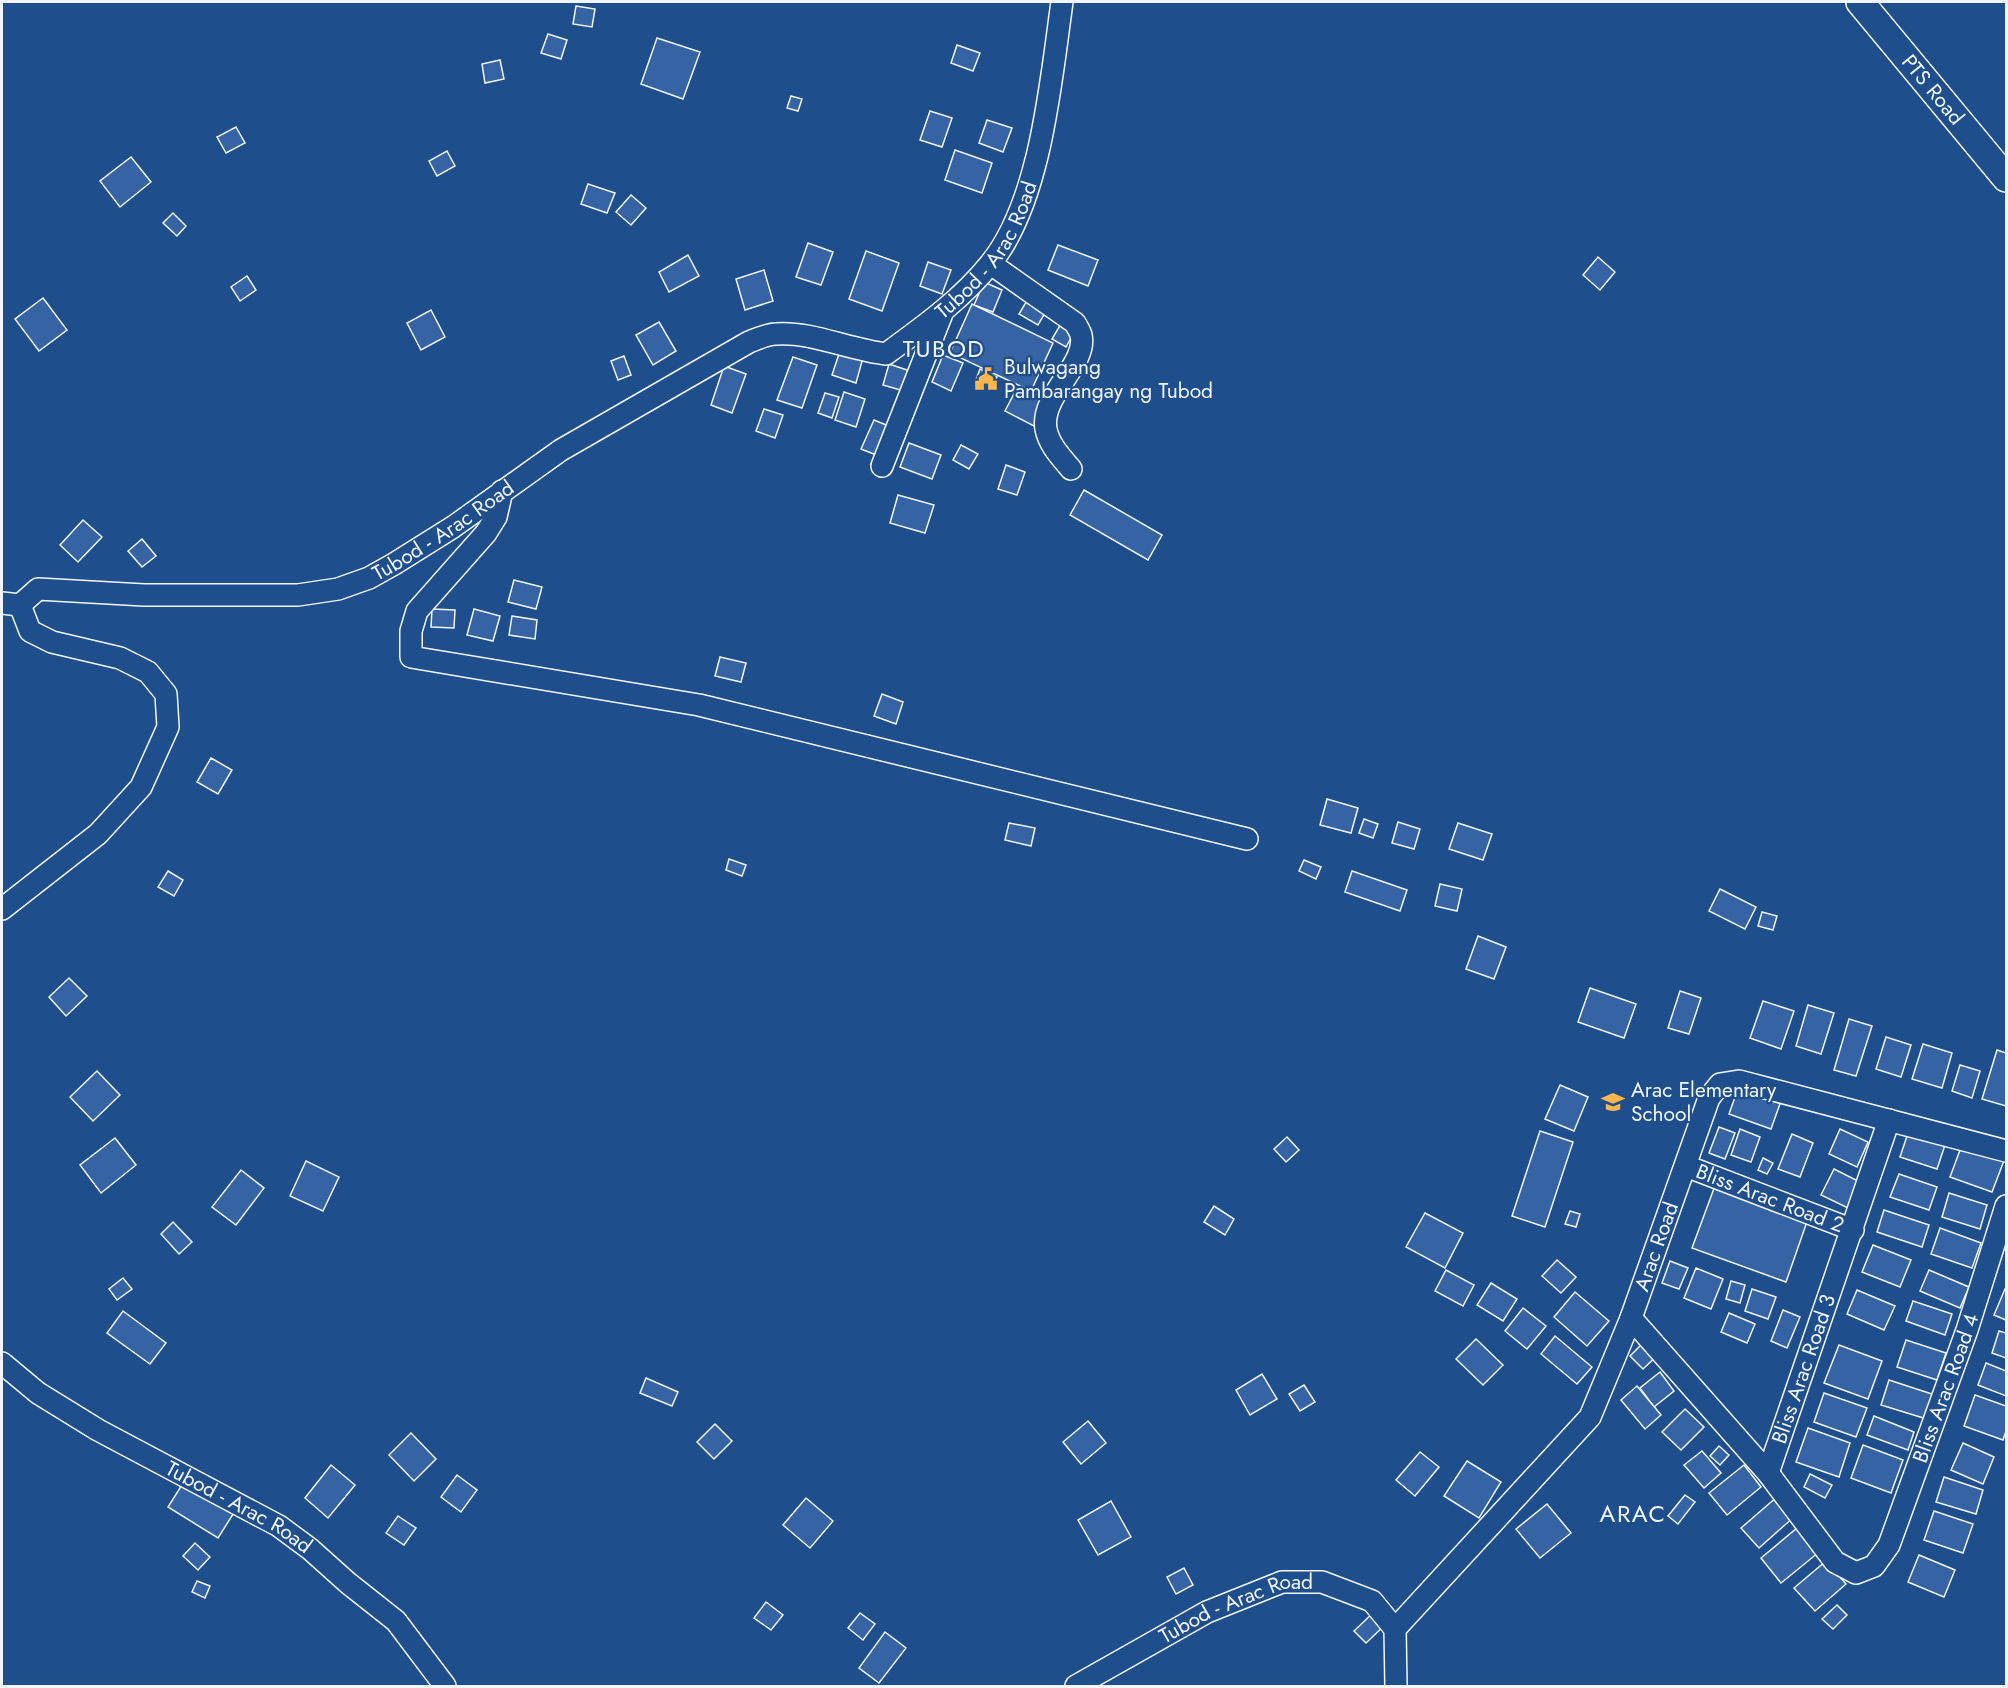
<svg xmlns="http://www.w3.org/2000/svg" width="2008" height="1688" font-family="Jost,sans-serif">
  <rect width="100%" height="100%" fill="#1f4e8c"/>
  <g fill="#3563a3" stroke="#f2f6ff" stroke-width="1.5">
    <polygon points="576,6 595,9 592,27 573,24"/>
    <polygon points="548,34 567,40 561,59 541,53"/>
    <polygon points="657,38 700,52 683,99 641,84"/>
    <polygon points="957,45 980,53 973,71 951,63"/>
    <polygon points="500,60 504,79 485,83 482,64"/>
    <polygon points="791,96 802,99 798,111 787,108"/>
    <polygon points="930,111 952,118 942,147 920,140"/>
    <polygon points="987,120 1012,128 1003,152 979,143"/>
    <polygon points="236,127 245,143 226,153 217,137"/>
    <polygon points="955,150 992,163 982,193 945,180"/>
    <polygon points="447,151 455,166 437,176 429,161"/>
    <polygon points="131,157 151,182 120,207 100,181"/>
    <polygon points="588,184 615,193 607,213 581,204"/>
    <polygon points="631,195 646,208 631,225 616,212"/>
    <polygon points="173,213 186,226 177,236 163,223"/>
    <polygon points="808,243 833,252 821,285 796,277"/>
    <polygon points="1058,245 1098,260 1088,286 1048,270"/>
    <polygon points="866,251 899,263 882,311 849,299"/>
    <polygon points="688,255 699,276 669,292 659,272"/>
    <polygon points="1598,257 1615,272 1600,290 1583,275"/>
    <polygon points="928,262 951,270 942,294 920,286"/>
    <polygon points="764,270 773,301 745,310 736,279"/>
    <polygon points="247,276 256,290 240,301 231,287"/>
    <polygon points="984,282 1002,290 993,312 974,305"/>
    <polygon points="1029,297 1048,308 1038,325 1019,314"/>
    <polygon points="43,298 67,330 39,351 15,319"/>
    <polygon points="972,304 1053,343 1031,391 950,353"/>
    <polygon points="431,310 445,337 421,350 407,323"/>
    <polygon points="659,322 676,351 653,365 636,335"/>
    <polygon points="1062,322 1076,329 1066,347 1052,339"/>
    <polygon points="841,348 864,354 856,383 832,375"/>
    <polygon points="943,355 963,363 951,391 932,382"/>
    <polygon points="624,356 631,375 618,380 611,361"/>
    <polygon points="793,357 817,365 802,408 777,400"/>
    <polygon points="889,364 910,371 904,391 883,385"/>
    <polygon points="724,366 746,374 732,413 711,405"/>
    <polygon points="980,369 997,377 991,389 975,382"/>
    <polygon points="1017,388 1046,403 1034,426 1005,411"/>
    <polygon points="844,392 865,399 856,427 835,420"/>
    <polygon points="825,393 839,397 832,418 818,413"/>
    <polygon points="764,409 783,415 775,438 756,431"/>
    <polygon points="874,420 896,429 884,458 861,449"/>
    <polygon points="909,443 941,455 932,479 900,467"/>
    <polygon points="961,445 978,454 969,469 953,460"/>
    <polygon points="1006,465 1025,472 1017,495 998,489"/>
    <polygon points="1084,490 1162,535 1148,560 1070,515"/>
    <polygon points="898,495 934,505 925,533 890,523"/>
    <polygon points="83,520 102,537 78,562 60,545"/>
    <polygon points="142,539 156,556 142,567 128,551"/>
    <polygon points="514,580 542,587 536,609 508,602"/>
    <polygon points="432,609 455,610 454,628 431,627"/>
    <polygon points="474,609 500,616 493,641 467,635"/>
    <polygon points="512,616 537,620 535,639 509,635"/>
    <polygon points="720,657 746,663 741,682 715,676"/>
    <polygon points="882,694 903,702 896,724 874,716"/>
    <polygon points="211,758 232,770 218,794 197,782"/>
    <polygon points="1327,799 1358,808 1351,833 1320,825"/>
    <polygon points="1364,819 1378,824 1373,838 1359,833"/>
    <polygon points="1398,822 1420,829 1414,849 1392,843"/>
    <polygon points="1009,823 1035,828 1031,846 1005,840"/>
    <polygon points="1458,823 1492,834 1483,860 1449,849"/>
    <polygon points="729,859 746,865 742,876 726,870"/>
    <polygon points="1304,860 1321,867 1316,879 1299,871"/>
    <polygon points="168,871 183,880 174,896 158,887"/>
    <polygon points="1352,871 1407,890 1400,911 1345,892"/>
    <polygon points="1440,884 1462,889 1457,911 1435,906"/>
    <polygon points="1720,889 1756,907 1745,929 1709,911"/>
    <polygon points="1762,912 1777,916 1773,930 1758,926"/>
    <polygon points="1478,936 1506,947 1494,979 1466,969"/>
    <polygon points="69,978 87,996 66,1016 49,997"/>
    <polygon points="1590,988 1636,1004 1624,1038 1578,1022"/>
    <polygon points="1680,991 1701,998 1689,1034 1668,1028"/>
    <polygon points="1763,1001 1794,1011 1781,1049 1750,1038"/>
    <polygon points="1808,1005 1834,1013 1821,1054 1796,1046"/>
    <polygon points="1849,1019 1872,1026 1856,1076 1834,1070"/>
    <polygon points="1886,1037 1911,1045 1901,1077 1876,1069"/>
    <polygon points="1923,1044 1952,1053 1942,1088 1912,1079"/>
    <polygon points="1997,1050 2006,1053 2006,1106 1982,1099"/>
    <polygon points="1960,1065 1980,1071 1972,1098 1952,1091"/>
    <polygon points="97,1071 120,1095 93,1121 70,1097"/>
    <polygon points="1560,1085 1588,1097 1574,1131 1545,1119"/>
    <polygon points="1739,1086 1781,1101 1771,1129 1729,1114"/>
    <polygon points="1719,1127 1735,1133 1725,1159 1709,1153"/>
    <polygon points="1740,1129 1760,1137 1751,1162 1731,1155"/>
    <polygon points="1840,1129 1868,1142 1857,1167 1829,1154"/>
    <polygon points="1909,1130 1946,1142 1937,1169 1900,1157"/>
    <polygon points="1540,1131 1573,1142 1545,1227 1512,1216"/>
    <polygon points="1792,1134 1813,1143 1800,1177 1778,1169"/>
    <polygon points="1287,1137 1299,1150 1286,1162 1274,1149"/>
    <polygon points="115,1138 136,1165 101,1193 80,1165"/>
    <polygon points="1963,1142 2005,1158 1992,1192 1950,1177"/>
    <polygon points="1763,1158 1773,1163 1767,1174 1758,1170"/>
    <polygon points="306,1161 339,1177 323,1211 290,1196"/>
    <polygon points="1834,1169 1862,1183 1850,1209 1821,1195"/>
    <polygon points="241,1170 264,1188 236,1225 212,1207"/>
    <polygon points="1899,1174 1937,1187 1929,1210 1890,1197"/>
    <polygon points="1716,1183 1809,1216 1786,1282 1692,1248"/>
    <polygon points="1949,1193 1987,1205 1980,1229 1942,1217"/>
    <polygon points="1214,1206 1234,1219 1225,1235 1204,1222"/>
    <polygon points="1884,1210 1929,1225 1922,1247 1877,1232"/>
    <polygon points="1570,1211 1580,1214 1576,1227 1565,1224"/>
    <polygon points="1425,1213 1463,1233 1445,1268 1406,1247"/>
    <polygon points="173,1222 192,1242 179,1254 161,1234"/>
    <polygon points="1940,1228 1981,1243 1972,1268 1931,1254"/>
    <polygon points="1873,1245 1911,1260 1900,1287 1862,1272"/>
    <polygon points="1557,1260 1576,1277 1561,1293 1542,1276"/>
    <polygon points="1670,1261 1688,1268 1679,1289 1662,1283"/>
    <polygon points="1696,1268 1723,1279 1711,1309 1684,1298"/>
    <polygon points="1446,1270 1474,1285 1463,1306 1435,1291"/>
    <polygon points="1929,1270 1969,1287 1960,1308 1920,1291"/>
    <polygon points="123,1278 132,1289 117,1300 109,1289"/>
    <polygon points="1731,1281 1745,1285 1740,1303 1726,1299"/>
    <polygon points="1491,1283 1517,1299 1503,1321 1477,1305"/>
    <polygon points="1752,1289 1776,1297 1768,1319 1745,1311"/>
    <polygon points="2005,1289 2006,1290 2006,1320 1994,1315"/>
    <polygon points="1857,1290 1895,1306 1884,1330 1847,1314"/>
    <polygon points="1575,1292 1609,1321 1587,1346 1554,1317"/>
    <polygon points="1913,1301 1952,1314 1945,1335 1906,1321"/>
    <polygon points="1523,1308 1546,1326 1527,1349 1505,1331"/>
    <polygon points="1783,1310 1800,1317 1787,1348 1771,1341"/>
    <polygon points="123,1311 166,1343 150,1364 107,1333"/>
    <polygon points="1729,1313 1755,1324 1747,1343 1721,1332"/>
    <polygon points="1999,1331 2006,1333 2006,1358 1992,1353"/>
    <polygon points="1555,1336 1592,1367 1577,1384 1541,1354"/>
    <polygon points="1648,1338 1661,1352 1643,1369 1630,1356"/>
    <polygon points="1476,1339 1503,1365 1483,1385 1456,1359"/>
    <polygon points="1906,1340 1946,1353 1937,1380 1897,1367"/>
    <polygon points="1839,1345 1882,1361 1868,1399 1824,1383"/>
    <polygon points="1986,1363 2006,1371 2006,1396 1978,1385"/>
    <polygon points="1660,1372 1674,1391 1654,1407 1640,1388"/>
    <polygon points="1262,1374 1277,1399 1250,1415 1236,1390"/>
    <polygon points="646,1378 678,1392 672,1406 640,1393"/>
    <polygon points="1889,1380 1938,1396 1930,1420 1881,1405"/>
    <polygon points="1304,1385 1315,1402 1300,1411 1289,1394"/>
    <polygon points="1637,1386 1661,1415 1645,1429 1621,1400"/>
    <polygon points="1824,1393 1867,1408 1856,1437 1814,1422"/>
    <polygon points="1975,1395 2006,1406 2006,1431 2003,1440 1964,1426"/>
    <polygon points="1685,1409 1704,1427 1681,1450 1662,1432"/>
    <polygon points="1874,1416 1914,1432 1908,1450 1867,1435"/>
    <polygon points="1088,1421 1106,1443 1081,1464 1063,1442"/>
    <polygon points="715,1424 732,1441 714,1459 697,1442"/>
    <polygon points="1808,1428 1850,1443 1839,1477 1796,1462"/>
    <polygon points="411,1433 436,1459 414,1481 389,1455"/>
    <polygon points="1963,1443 1994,1457 1983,1484 1951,1470"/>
    <polygon points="1863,1445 1903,1460 1891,1493 1851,1478"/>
    <polygon points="1719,1446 1729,1455 1720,1465 1710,1456"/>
    <polygon points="1702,1451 1721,1473 1704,1488 1684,1465"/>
    <polygon points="1420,1452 1439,1467 1415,1496 1396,1480"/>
    <polygon points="1467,1461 1501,1482 1479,1518 1444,1496"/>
    <polygon points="331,1465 355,1485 328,1518 305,1498"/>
    <polygon points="1744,1465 1761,1487 1727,1515 1709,1493"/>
    <polygon points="1810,1474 1832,1485 1825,1498 1804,1487"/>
    <polygon points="457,1475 477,1490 461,1512 441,1497"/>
    <polygon points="1944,1477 1983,1490 1976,1514 1936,1502"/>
    <polygon points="185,1480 235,1511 218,1538 168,1507"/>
    <polygon points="1685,1495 1695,1502 1678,1524 1668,1516"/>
    <polygon points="1778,1496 1795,1516 1759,1548 1741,1528"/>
    <polygon points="806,1498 833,1521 810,1548 783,1525"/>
    <polygon points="1111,1501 1131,1537 1098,1555 1078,1520"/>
    <polygon points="1547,1504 1571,1533 1540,1558 1516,1529"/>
    <polygon points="1934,1511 1973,1524 1963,1553 1924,1540"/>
    <polygon points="398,1516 416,1528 404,1545 386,1533"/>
    <polygon points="1803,1523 1824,1548 1781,1583 1761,1558"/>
    <polygon points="195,1543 210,1557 198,1570 183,1556"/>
    <polygon points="1919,1555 1955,1570 1944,1597 1908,1582"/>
    <polygon points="1826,1561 1846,1584 1815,1611 1794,1588"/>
    <polygon points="1184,1568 1193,1585 1176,1594 1167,1577"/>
    <polygon points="197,1581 210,1586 205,1598 192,1592"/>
    <polygon points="766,1602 783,1615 771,1630 754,1618"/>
    <polygon points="1837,1605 1847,1615 1833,1629 1822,1619"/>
    <polygon points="1375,1611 1387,1623 1366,1643 1354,1631"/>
    <polygon points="860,1613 875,1624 863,1640 848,1628"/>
    <polygon points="885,1632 906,1648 879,1683 859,1668"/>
  </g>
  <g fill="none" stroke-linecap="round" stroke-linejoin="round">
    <g stroke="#f2f6ff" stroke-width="24">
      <g id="minor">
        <path d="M991 264 1075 323C1077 327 1080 331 1081 335 1088 364 1040 395 1046 429 1049 445 1061 457 1071 469"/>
        <polyline points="882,466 943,311"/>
        <polyline points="502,491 496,517 486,533 417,611 411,631 411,657 699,705 1247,839"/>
        <polyline points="2,603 20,605"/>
        <path id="s1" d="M2 909 98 834 141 787 168 727 166 694 148 672 120 658 52 642 30 631 20 605 38 589 144 595H298L338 589 369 578 394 564 453 527 561 450 749 342C757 339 767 334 776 334 810 331 850 350 886 354 923 327 961 300 990 264 1041 202 1051 80 1062 2"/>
        <path id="s2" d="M1686 1166 1853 1230"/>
        <path id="s3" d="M1631 1318 1768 1473 1835 1562 1856 1573 1874 1566 1889 1545 1967 1330 2006 1206"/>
        <path id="s4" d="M2 1363 38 1393 98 1430 279 1526 310 1549 348 1583 396 1621 445 1686"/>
        <path id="s5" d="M1768 1473 1889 1120"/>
        <path id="s6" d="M1395 1629 1590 1417 1631 1318 1709 1098 1720 1084 1739 1081 2006 1151"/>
        <polyline points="1395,1629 1396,1686"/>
        <path id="s7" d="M1076 1686 1207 1612 1282 1582H1322L1372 1601 1395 1629"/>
      </g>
    </g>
    <g stroke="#f2f6ff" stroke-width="30">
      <g id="major">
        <path id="s8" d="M1860 2 2006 178"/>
      </g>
    </g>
    <use href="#minor" stroke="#1f4e8c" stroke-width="21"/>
    <use href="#major" stroke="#1f4e8c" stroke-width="27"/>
  </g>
  <defs>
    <g id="civic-bare" transform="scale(1.8)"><path d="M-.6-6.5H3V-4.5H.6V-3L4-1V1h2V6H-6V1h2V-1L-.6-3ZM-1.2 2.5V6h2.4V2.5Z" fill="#ffb74d" stroke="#1f4e8c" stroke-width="2.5" paint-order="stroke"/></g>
    <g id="school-bare" transform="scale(1.8)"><path d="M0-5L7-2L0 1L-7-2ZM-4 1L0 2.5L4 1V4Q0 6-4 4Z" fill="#ffb74d" stroke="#1f4e8c" stroke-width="2.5" paint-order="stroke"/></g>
  </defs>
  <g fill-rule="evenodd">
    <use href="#civic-bare" x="986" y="379"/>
    <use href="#school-bare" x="1613" y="1102"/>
  </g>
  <g text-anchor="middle" stroke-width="4.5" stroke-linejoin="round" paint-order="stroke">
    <g font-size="21" fill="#f2f6ff" stroke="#1f4e8c">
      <text dy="7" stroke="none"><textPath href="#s8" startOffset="114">PTS Road</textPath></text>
      <text dy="7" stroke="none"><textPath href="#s1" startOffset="1560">Tubod - Arac Road</textPath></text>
      <text dy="7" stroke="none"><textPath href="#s1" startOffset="912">Tubod - Arac Road</textPath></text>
      <text dy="7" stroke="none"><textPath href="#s2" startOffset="90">Bliss Arac Road 2</textPath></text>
      <text dy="7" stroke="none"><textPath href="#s6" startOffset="471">Arac Road</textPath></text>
      <text dy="7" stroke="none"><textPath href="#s5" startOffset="110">Bliss Arac Road 3</textPath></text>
      <text dy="7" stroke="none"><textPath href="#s3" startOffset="554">Bliss Arac Road 4</textPath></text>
      <text dy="7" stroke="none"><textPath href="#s4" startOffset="278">Tubod - Arac Road</textPath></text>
      <text dy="7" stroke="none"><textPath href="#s7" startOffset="180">Tubod - Arac Road</textPath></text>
    </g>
    <g font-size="21" fill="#f2f6ff" stroke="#1f4e8c" text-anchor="start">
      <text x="1004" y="374">Bulwagang<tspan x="1004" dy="24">Pambarangay ng Tubod</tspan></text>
      <text x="1631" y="1097">Arac Elementary<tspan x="1631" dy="24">School</tspan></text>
    </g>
    <g font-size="24" letter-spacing="1.5" fill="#f2f6ff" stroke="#1f4e8c">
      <text x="944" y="357">TUBOD</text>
      <text x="1633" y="1522">ARAC</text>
    </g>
  </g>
  <rect width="2008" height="1688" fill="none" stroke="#f2f6ff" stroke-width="6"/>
</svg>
